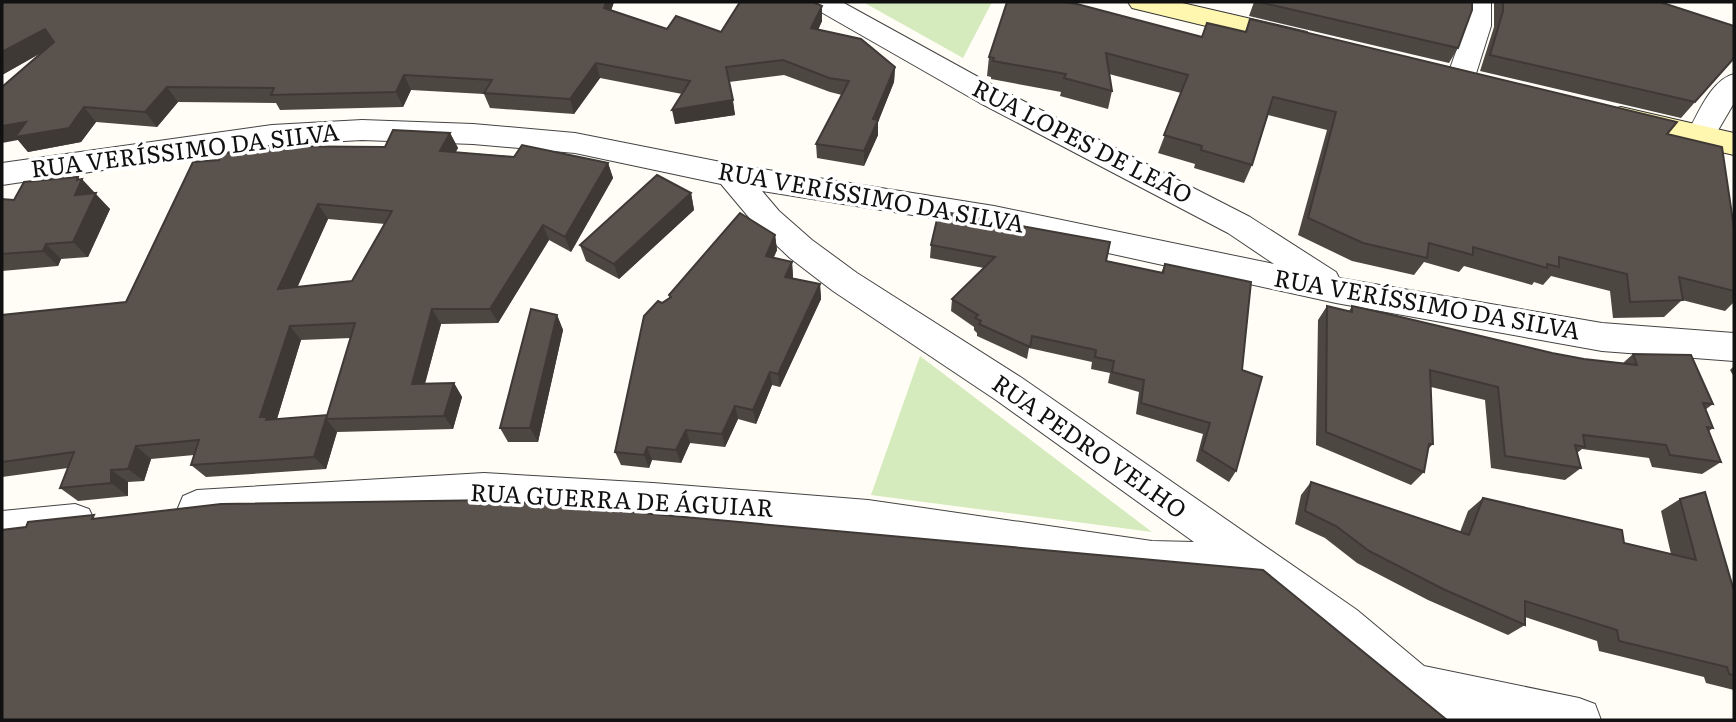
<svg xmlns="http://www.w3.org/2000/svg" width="1736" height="722" font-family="Literata,serif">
  <rect width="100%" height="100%" fill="#fffdf5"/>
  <g fill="#d5ebbd">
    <polygon points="863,2 992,2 963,58"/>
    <polygon points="920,356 1152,532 871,495"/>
  </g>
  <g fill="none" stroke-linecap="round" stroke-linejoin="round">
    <g stroke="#444" stroke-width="2">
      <g id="minor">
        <polygon points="810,2 842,2 1000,89 1250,217 1336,272 1339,278 1602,323 1734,333 1734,361 1602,351 1336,303 994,228 762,191 779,211 812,240 857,273 1022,378 1357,610 1424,666 1579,698 1595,704 1601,720 1418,720 1327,638 1237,573 1206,580 1152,579 868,536 653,517 484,507 197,526 183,520 178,508 183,496 197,490 484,473 653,483 868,500 1152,541 1194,542 996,400 833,291 790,258 757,227 721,184 575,153 473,144 362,140 272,145 2,185 2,163 272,125 362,120 473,124 575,133 731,164 994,206 1274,264 1228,233 980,103 814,8"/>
        <polygon points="1465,2 1491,2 1491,26 1474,80 1470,86 1460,89 1450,86 1446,80 1465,26"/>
        <path d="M1734 74V103L1710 144 1700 147 1690 144 1685 137C1697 117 1710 80 1734 74Z"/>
        <polygon points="75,504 89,509 95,522 89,535 75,540 2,547 2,511"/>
      </g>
    </g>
    <g stroke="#333" stroke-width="2">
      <g id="secondary">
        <polygon points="1128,2 1178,2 1307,32 1312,39 1307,46 1297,48 1132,8"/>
        <polygon points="1621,107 1734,133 1734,155 1610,126 1605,118 1610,110"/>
      </g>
    </g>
    <use href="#minor" fill="#fff" fill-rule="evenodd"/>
    <use href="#secondary" fill="#fff6b0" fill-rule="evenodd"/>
  </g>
  <g fill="#4d4742" fill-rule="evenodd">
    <polygon points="2,2 614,2 611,10 667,29 721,32 822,6 822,21 818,30 895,67 894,82 878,122 878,135 864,166 817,158 816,144 842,95 830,92 784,75 729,82 735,115 675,124 682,94 600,78 574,114 490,108 484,94 411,90 403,107 280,110 276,103 178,102 157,127 96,122 81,142 28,152 18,140 44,51 2,75"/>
    <polygon points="1254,2 1472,2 1458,48 1449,63 1249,16"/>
    <polygon points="1494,2 1660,2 1734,58 1681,118 1480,71 1494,27"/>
    <polygon points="1250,19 1667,134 1734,228 1734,302 1725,311 1682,300 1664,317 1613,318 1610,291 1551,276 1543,285 1534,282 1532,285 1464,266 1459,272 1424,262 1414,275 1352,261 1298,235 1327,130 1268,115 1252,165 1244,183 1194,168 1195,164 1158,153 1181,93 1109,74 1112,91 1108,109 1060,96 1061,92 991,79 991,77 987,76 989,57 1202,37 1245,32"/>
    <path d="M450 133 458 148 455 152 608 163 613 178 571 252 549 240 498 323 441 324 425 384 454 383 462 397 453 429 337 432 326 469 206 477 191 465 194 455 151 459 144 481 128 482V496L78 501 60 488 68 468 2 477V315L126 302 219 160 385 147ZM328 219 385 224 352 281 297 287ZM351 338 327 415 277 419 301 340Z"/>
    <polygon points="80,180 110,209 88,257 61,259 58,266 2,271 2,199 14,200"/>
    <polygon points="691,193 694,210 619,279 586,261 580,245"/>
    <polygon points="775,235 777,250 773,258 792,262 793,278 820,284 821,299 780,387 772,385 756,424 738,419 725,447 690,443 681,463 652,460 649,468 621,465 615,452 662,303 670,298 669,295"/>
    <polygon points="931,245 1106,261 1161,273 1165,264 1242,370 1236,471 1229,482 1196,461 1203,434 1136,414 1139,392 1108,383 1110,373 1091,369 1092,362 1029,348 1027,359 977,336 977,333 974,330 974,327 951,311 952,299 984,268 930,258"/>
    <polygon points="1327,306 1349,311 1352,306 1552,353 1584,359 1623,363 1633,354 1713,404 1705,410 1713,428 1709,431 1721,462 1702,474 1652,467 1649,458 1582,449 1577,453 1581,468 1565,480 1491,468 1485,400 1431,387 1433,444 1428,449 1424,472 1411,485 1316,445 1318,320"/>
    <polygon points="557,315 563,330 538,442 508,442 500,428"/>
    <polygon points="1734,366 1734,377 1730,370"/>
    <polygon points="1311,482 1460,532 1468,511 1483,498 1624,543 1671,554 1661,511 1680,499 1734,591 1734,690 1706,683 1704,677 1599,651 1597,641 1525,617 1525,625 1508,635 1428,600 1357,563 1325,538 1295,524 1301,495"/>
  </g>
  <g fill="#3f3936">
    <polygon points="606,2 614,2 607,23 604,8"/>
    <polygon points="822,6 822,21 812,43 811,28"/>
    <polygon points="45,29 57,44 2,75 2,52"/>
    <polygon points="596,63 600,78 574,114 570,99"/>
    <polygon points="895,67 894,82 878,122 878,135 864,166 864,151 873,119"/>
    <polygon points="404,75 411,90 403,107 396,92"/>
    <polygon points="167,87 178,102 157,127 145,112"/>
    <polygon points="733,100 735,115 675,124 672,110"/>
    <polygon points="84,107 96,122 81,142 28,152 18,140 2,143 2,126"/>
    <polygon points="450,133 458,148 448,167 440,151"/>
    <polygon points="608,163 613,178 571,252 565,237"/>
    <polygon points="78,177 81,181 82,179 110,209 88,257 73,242 75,195"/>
    <polygon points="691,193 694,210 619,279 614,264"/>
    <polygon points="318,204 328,219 290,304 278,289"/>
    <polygon points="543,225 549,240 498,323 490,309"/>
    <polygon points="775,235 777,250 768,271 766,256"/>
    <polygon points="46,244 61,259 58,266 43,251"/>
    <polygon points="792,262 793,277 787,291 785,277"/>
    <polygon points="820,284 821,299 780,387 778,374"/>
    <polygon points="432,309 441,324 421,397 412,384"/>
    <polygon points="557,315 563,330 538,442 530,428"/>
    <polygon points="290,326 301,340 275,425 260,417"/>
    <polygon points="770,372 772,385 756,424 753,410"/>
    <polygon points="454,383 462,397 453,429 444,416"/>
    <polygon points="735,406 738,419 725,447 722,434"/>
    <polygon points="326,419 337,432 326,469 314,457"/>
    <polygon points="686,430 690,443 681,463 676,450"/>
    <polygon points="136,446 151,459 144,481 128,469"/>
    <polygon points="647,447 652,460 649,468 644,455"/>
    <polygon points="111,470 128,482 128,496 111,483"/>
  </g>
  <g fill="#5a524d" stroke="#3f3936" stroke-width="2" fill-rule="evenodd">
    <polygon points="2,2 606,2 604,8 667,29 676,16 721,32 740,2 813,2 822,6 811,28 861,39 895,67 873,119 878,120 864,151 816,144 849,81 829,78 783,60 726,67 733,100 672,110 690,81 596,63 570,99 484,93 492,80 404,75 396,92 271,95 274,88 167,87 145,112 84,107 69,128 15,137 26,122 2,126 2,87 54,42 45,29 2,52"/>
    <polygon points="1007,2 1064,2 1077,4 1202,37 1207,23 1246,32 1250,19 1677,122 1667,134 1722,147 1734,228 1734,291 1679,277 1683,300 1630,302 1627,274 1559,257 1559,267 1547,264 1547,268 1473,247 1473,255 1429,243 1427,258 1363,243 1308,218 1336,112 1273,97 1252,165 1201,150 1202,146 1164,135 1188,75 1106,53 1112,91 1064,78 1066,74 993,61 994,58 989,57"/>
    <polygon points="1259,2 1472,2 1472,10 1458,48"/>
    <polygon points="1503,2 1660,2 1734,26 1734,58 1695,102 1490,55 1503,11"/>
    <path d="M393 130 450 133 440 151 514 157 522 145 608 163 565 237 543 225 490 309H432L412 384 454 383 444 416 326 419 355 323 290 326 260 417H267L266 420 327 415 314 457 191 465 199 440 136 446 128 469 111 470V483L60 488 74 452 2 462V315L126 302 193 162 219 160 222 153H243L246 146 385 147ZM318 204 392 211 352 281 278 289Z"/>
    <polygon points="657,175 691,193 614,264 580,245"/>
    <polygon points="78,177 77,180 82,179 75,195 96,193 73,242 46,244 43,251 2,254 2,199 14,200 24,182"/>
    <polygon points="939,211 1110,242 1106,261 1163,273 1165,264 1251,282 1242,370 1262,377 1236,471 1202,450 1210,423 1141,403 1144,380 1112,372 1114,361 1095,357 1096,350 1032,336 1030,347 979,324 981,321 975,318 978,315 952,299 995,257 931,245"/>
    <polygon points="740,213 775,235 766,256 792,262 785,277 820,284 778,374 770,372 753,410 735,406 722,434 686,430 676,450 647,447 644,455 615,452 644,316 658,301 662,303 671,297 669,295"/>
    <polygon points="1327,306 1352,312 1352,306 1384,313 1552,353 1584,359 1637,365 1633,354 1691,355 1713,404 1703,403 1713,428 1707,427 1721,462 1670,455 1666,445 1583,435 1585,447 1575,445 1581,468 1505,456 1498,387 1430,370 1433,444 1429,444 1424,472 1326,432"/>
    <polygon points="531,309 557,315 530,428 500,428"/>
    <polygon points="1311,482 1469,535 1483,498 1622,530 1624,543 1696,560 1680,499 1705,492 1734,591 1734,675 1729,674 1727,667 1619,641 1617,630 1525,601 1525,625 1443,589 1369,551 1336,526 1305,511"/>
    <polygon points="498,500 1263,570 1447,720 2,720 2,530 26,527 28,522 94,515 92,519 221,504"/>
  </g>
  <g text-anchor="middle" stroke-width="7" stroke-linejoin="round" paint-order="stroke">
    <g font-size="24" fill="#111" stroke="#fff">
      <text transform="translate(1082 142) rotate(27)" y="8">RUA LOPES DE LEÃO</text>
      <text transform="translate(185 151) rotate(-7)" y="8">RUA VERÍSSIMO DA SILVA</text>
      <text transform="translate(871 198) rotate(10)" y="8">RUA VERÍSSIMO DA SILVA</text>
      <text transform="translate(1427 305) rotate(10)" y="8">RUA VERÍSSIMO DA SILVA</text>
      <text transform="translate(1089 447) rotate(35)" y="8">RUA PEDRO VELHO</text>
      <text transform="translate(622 501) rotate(3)" y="8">RUA GUERRA DE ÁGUIAR</text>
    </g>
  </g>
  <rect width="1736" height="722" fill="none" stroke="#111111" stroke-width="7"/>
</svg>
